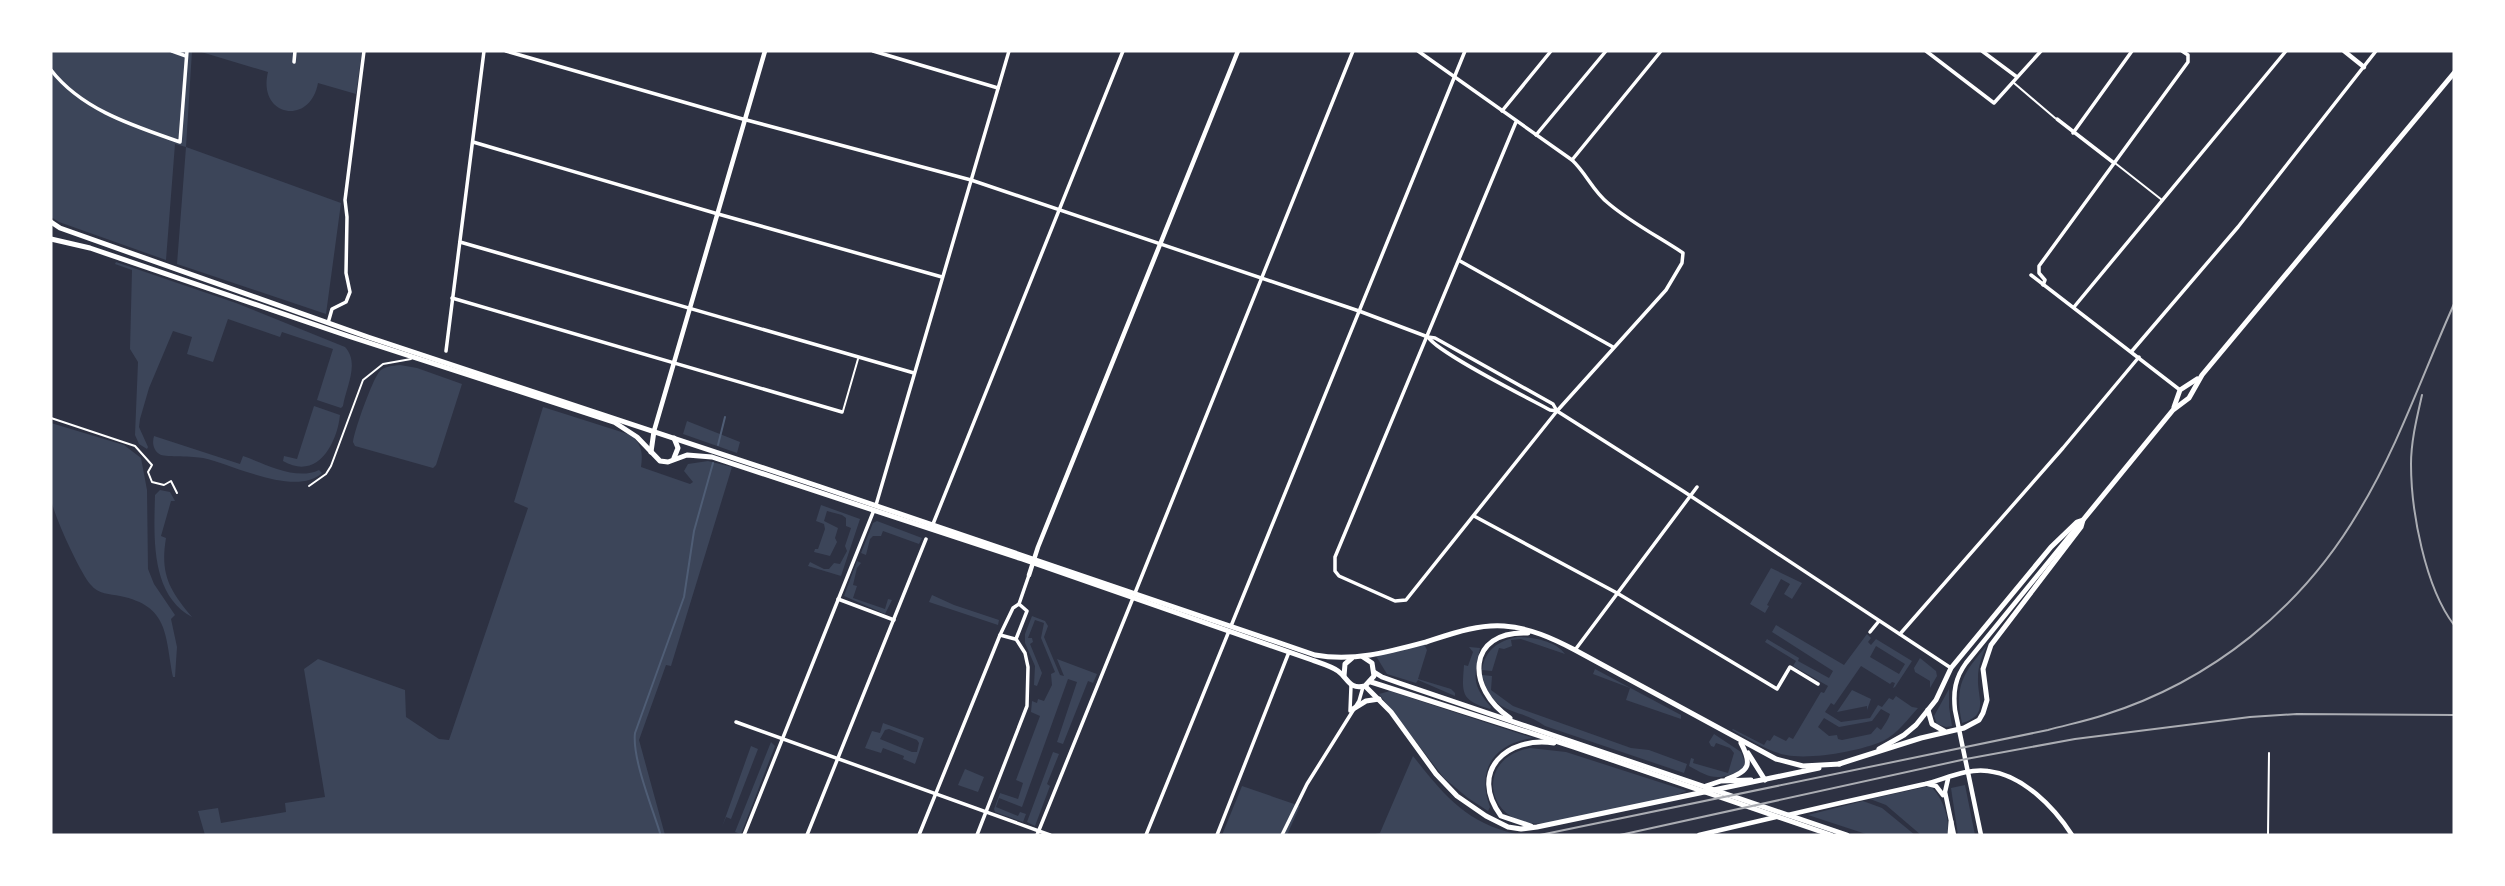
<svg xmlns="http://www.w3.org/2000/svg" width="2505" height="886" font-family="'Open Sans',sans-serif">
  <rect width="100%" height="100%" fill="#2d3142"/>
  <g fill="#3c4559" fill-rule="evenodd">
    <polygon points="51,51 192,51 186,147 341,203 326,314 177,264 186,147 175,144 166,260 59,222 51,217"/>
    <path d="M198 51H362L356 94 318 83C310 127 257 116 268 72Z"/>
    <path d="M116 262 236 303 345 347C360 363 346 387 343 406L341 408 317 400 333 349 282 332 280 337 228 319 213 362 187 354 192 337 173 331 149 388 140 419 139 427 148 447 147 449 139 444 135 435 138 362 130 349 132 270 115 264Z"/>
    <path d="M400 365 417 368 462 384 436 465 433 468 355 446 353 442C354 431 372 381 379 372 384 366 392 366 400 365Z"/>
    <path d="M314 406 340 415C337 444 317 481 283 461L284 456 297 459Z"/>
    <path d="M543 407 631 435C642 445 643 453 641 467L690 484 693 482 684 471 688 464 708 461 732 467 671 666 666 665 639 740 665 835H205L198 811 218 808 221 823 286 812 285 803 325 797 304 669 318 659 405 690 406 717 439 739 449 740 528 508 514 502Z"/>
    <polygon points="687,421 740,442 737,453 683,434"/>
    <path d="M51 423 124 445 141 458 147 490 148 569 154 584 175 615 171 619 177 647 175 677H173C165 635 169 606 120 596 110 594 98 594 91 585 81 575 52 512 51 498 48 474 51 447 51 423Z"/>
    <path d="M154 436 240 464 243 456C266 464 296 481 319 470L322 473C296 497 234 465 203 458 194 456 166 457 161 455 153 451 152 443 154 436Z"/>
    <path d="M160 490 170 492 175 501H171L161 536 166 538C160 574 169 590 192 617 150 595 154 536 155 495Z"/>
    <polygon points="821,505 860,519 841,576 808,566 810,562 824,569 829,569 834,563 840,564 847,551 845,546 851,528 846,526 846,518 842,515 827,511 824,521 838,528 835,538 837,542 830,556 814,552 815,549 818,549 825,529 824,524 816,521"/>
    <polygon points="877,521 922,538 919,544 883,531 881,536 873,536 870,539 866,555 861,553 873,523"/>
    <polygon points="857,561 861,563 857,568 853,585 857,586 853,598 885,609 888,599 892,600 885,614 844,596"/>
    <polygon points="1771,568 1802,583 1792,599 1784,594 1790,584 1781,579 1767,605 1769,606 1765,613 1750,604"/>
    <polygon points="932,595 954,605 999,620 998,625 929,602"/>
    <polygon points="1032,616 1045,621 1048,626 1044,637 1060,675 1064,676 1057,659 1097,674 1093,683 1088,681 1063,744 1057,742 1077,682 1068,679 1022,807 999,798 996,807 1018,816 1020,812 1026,814 1023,822 995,812 994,809 1000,793 1018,799 1023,783 1016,780 1040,716 1031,712 1032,701 1037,703 1038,699 1044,701 1052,685 1051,674 1055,672 1041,638 1044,623 1035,620 1028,638 1032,638 1033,642 1030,644 1042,673 1037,686 1034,685 1035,666 1025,643 1025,634"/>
    <path d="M1776 625 1844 665 1867 634 1871 638 1868 642 1871 645 1876 639 1912 661 1895 687 1893 688 1895 683 1892 682 1890 684 1861 666 1834 705 1831 703 1825 712 1841 722 1870 718 1878 705 1882 707 1889 698 1893 700 1896 696 1912 707 1918 708C1908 719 1897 734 1883 741 1860 751 1811 760 1786 755 1767 751 1750 740 1732 730L1733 729 1764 745 1767 740 1770 741 1774 735 1786 741 1789 737 1793 739 1821 692 1824 693 1828 686 1793 666 1796 661 1765 642 1767 639 1799 658 1798 661 1829 678 1833 671 1772 632ZM1876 646 1905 664 1899 674 1870 657ZM1881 709 1890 714C1888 720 1885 724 1881 730L1877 727 1871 734 1842 740 1838 739 1837 735 1829 736 1818 727 1824 718 1839 727 1872 721Z"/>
    <path d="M1517 637C1533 637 1556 641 1565 654L1521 639 1511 640 1512 646 1504 649 1499 648 1492 671 1482 670C1485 650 1498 641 1517 637Z"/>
    <polygon points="1424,644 1427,650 1418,679 1451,689 1455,693 1455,696 1418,680 1416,683 1387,674 1376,656"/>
    <path d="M1987 645C1982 656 1978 666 1978 678 1977 698 1990 715 1962 723 1954 685 1963 674 1987 645Z"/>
    <path d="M1469 647 1480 648C1475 676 1470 683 1491 707L1490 709C1460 700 1462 693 1464 665L1468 666 1473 652Z"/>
    <polygon points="1920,658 1936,671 1937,676 1930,688 1930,681 1915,672 1914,668"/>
    <polygon points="1595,669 1681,715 1681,719 1626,700 1630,688 1593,674"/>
    <path d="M1482 675 1492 676 1491 690 1513 706 1631 748 1649 750 1687 764 1684 773 1545 726C1518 706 1493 718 1482 675Z"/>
    <polygon points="1949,689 1949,707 1952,726 1946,727 1937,724 1934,716"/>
    <polygon points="1852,690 1871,699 1867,710 1867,706 1837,712"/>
    <path d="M1390 691 1533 738C1494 743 1476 770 1490 807L1488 811 1468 798 1444 778 1379 694Z"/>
    <path d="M883 723 924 738 915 764 903 759 904 756 883 748 881 753 865 748 872 731 880 733ZM889 729 917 740 919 743 917 752H912L880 739 885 730Z"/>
    <path d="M1714 734 1741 752 1745 763C1742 770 1740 771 1732 774 1714 781 1705 775 1689 766L1691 758 1694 759 1693 763 1728 773 1734 753 1730 748 1716 743 1714 747 1711 746 1709 742Z"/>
    <polygon points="771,742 775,746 741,834 735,832"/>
    <polygon points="751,746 758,749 731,819 726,817 722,827"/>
    <path d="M1530 748 1566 752 1687 791 1659 801 1547 823C1487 831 1471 759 1530 748Z"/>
    <polygon points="1053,752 1059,754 1047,784 1050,786 1035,826 1027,822"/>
    <path d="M1413 756C1443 794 1466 823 1516 834L1370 835 1380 833Z"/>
    <polygon points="965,769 984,777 978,792 958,785"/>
    <polygon points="1965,785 1975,835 1958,835 1951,788"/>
    <polygon points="1242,786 1300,806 1287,835 1222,835"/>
    <path d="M1930 786C1942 796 1951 819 1947 835H1921L1886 805 1870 799Z"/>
    <polygon points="1863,801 1882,808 1915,835 1869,835 1808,815"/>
  </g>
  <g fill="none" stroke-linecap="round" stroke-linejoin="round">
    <g stroke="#4f5d75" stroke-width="2">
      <polyline points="718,445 725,417"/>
      <path d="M660 833C652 807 632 758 635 733L684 597 694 531 713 463"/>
    </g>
    <g stroke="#fff" stroke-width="2">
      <polyline points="2014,83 2055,118"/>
      <polyline points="2115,163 2162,200"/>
      <polyline points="843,411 858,359"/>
      <polyline points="51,418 135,446 152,465 148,472 152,482 164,485 171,481 177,493"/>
      <polyline points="309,486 326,474 331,466 363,380 383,364 411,359"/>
      <polyline points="2268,835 2269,753"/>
    </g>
    <g stroke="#fff" stroke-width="3.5">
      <polyline points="172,51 186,56"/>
      <polyline points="506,51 739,118 971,180 1359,311 1428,337 1435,338 1553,404 1557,411 1683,491 1951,668"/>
      <polyline points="873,51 998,88"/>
      <path d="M1418 51 1572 160C1586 173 1593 191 1608 203 1630 222 1659 237 1683 253L1682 263 1666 290 1557 411 1406 600 1395 601 1339 576 1335 571V557L1516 122"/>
      <polyline points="1926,51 1994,103 2041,51"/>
      <polyline points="1982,51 2017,77"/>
      <polyline points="294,62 295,51"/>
      <path d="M51 70C82 110 134 126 180 142L187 51"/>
      <polyline points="1502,111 1551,51"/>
      <polyline points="2057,119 2114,163"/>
      <polyline points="2073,133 2132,51"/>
      <polyline points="1536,135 1606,51"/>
      <polyline points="473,142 718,214 942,277"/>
      <polyline points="1572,160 1661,51"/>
      <polyline points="460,242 914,373"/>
      <polyline points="1460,261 1613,347"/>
      <polyline points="2031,275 2180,390"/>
      <polyline points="2043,285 2045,280 2039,273 2039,266 2188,62 2188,55 2182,51"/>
      <polyline points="452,298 842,412"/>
      <polyline points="2074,307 2286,51"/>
      <polyline points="328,323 332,309 346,302 350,292 346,273 347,217 345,200 364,51"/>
      <path d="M1428 337C1438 353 1528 398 1550 410L1557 411"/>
      <polyline points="446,351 484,51"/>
      <polyline points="2132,351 2238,227 2376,51"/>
      <polyline points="876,505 1009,51"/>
      <polyline points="1474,516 1617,593 1777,689 1790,667 1818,684"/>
      <polyline points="933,524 1123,51"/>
      <polyline points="1135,593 1353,51"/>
      <polyline points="838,599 894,620"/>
      <polyline points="1231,626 1465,51"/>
      <polyline points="1870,632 1879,621"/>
      <polyline points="1900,634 2063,448 2139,357"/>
      <polyline points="1000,635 1015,639"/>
      <polyline points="1575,650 1697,487"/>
      <polyline points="1350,711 1351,686"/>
      <polyline points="736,722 1050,835"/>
      <polyline points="744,835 874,510"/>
      <polyline points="807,835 926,539"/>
      <polyline points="919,835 1000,635 1013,608 1019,604 1029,575"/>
      <polyline points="977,835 1027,706 1028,667 1025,653 1016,639 1027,611 1019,604"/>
      <polyline points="1037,835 1133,598"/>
      <polyline points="1146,835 1229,631"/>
      <polyline points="1217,835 1289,652"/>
      <polyline points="1282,835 1307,784 1359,701 1363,687"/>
    </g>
    <g stroke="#fff" stroke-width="4.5">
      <polyline points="2344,51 2364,67"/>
      <polyline points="654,431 765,51"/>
      <polyline points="1029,575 1038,547 1238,51"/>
      <polyline points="1948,779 1945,792 1954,835"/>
      <polyline points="1928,784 1936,786 1943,795"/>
      <path d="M1788 815C1834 804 1880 794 1925 784 1945 779 1967 768 1988 771 2023 775 2054 807 2072 835"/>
      <polyline points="1699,835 1776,817"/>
      <path d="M1981 835 1955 710C1953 692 1955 678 1966 663L2081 522"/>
    </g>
    <g stroke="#fff" stroke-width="5">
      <path d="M51 222 60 228 368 337 821 487 1315 655C1353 662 1389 652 1426 642 1451 634 1478 624 1504 626 1530 628 1552 638 1575 650L1776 759 1803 766 1840 764"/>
      <path d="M51 239 90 248 348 336 614 422 637 437 660 461 668 462 687 455 712 457 1022 559 1312 660C1320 663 1331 666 1338 671 1349 679 1349 690 1365 686L1374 676 1372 663 1363 657"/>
      <polyline points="2174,407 2180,390 2197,379"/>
      <polyline points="674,438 678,448 674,458"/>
      <polyline points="651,452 654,431"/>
      <polyline points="1374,672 1382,677 1399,683 1847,835"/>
      <polyline points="1344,676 1345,664 1352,658"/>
      <polyline points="1371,682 1574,747 1831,835"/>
      <polyline points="1365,686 1391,712 1436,774 1457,796 1486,816 1508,827 1521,829 1537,827 1819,768"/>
      <polyline points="1353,709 1366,701 1379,699"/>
      <polyline points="1928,710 1932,724 1944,731"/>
      <path d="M1510 718C1466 689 1466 630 1528 633"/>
      <polyline points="1879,749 1904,735 1916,725 1936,700 1951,668 2051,547 2077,522 2083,520 2173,410 2189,398 2202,375 2454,73"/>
      <polyline points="1748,753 1765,780"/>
      <polyline points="1839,764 1921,738 1964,728 1979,720 1983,713 1987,700 1983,669 1991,645 2081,527 2083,520"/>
      <path d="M1727 779C1750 771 1752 764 1741 743"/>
      <polyline points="1706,786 1721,781 1751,780"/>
      <path d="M1531 826 1501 816C1468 771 1507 736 1554 743"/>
      <polyline points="1950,835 1951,822"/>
    </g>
    <g stroke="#abadb3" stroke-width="2">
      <path d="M2422 395C2417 417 2411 441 2411 464 2411 511 2425 587 2454 625"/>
      <path d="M1540 835 2048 730C2066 725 2086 721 2104 715 2212 681 2302 608 2359 511 2398 447 2423 373 2454 304"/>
      <polyline points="1620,835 1966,759 2075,739 2250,717 2297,714 2454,715"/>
    </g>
  </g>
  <rect width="2505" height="886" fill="none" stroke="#ffffff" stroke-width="105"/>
</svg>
